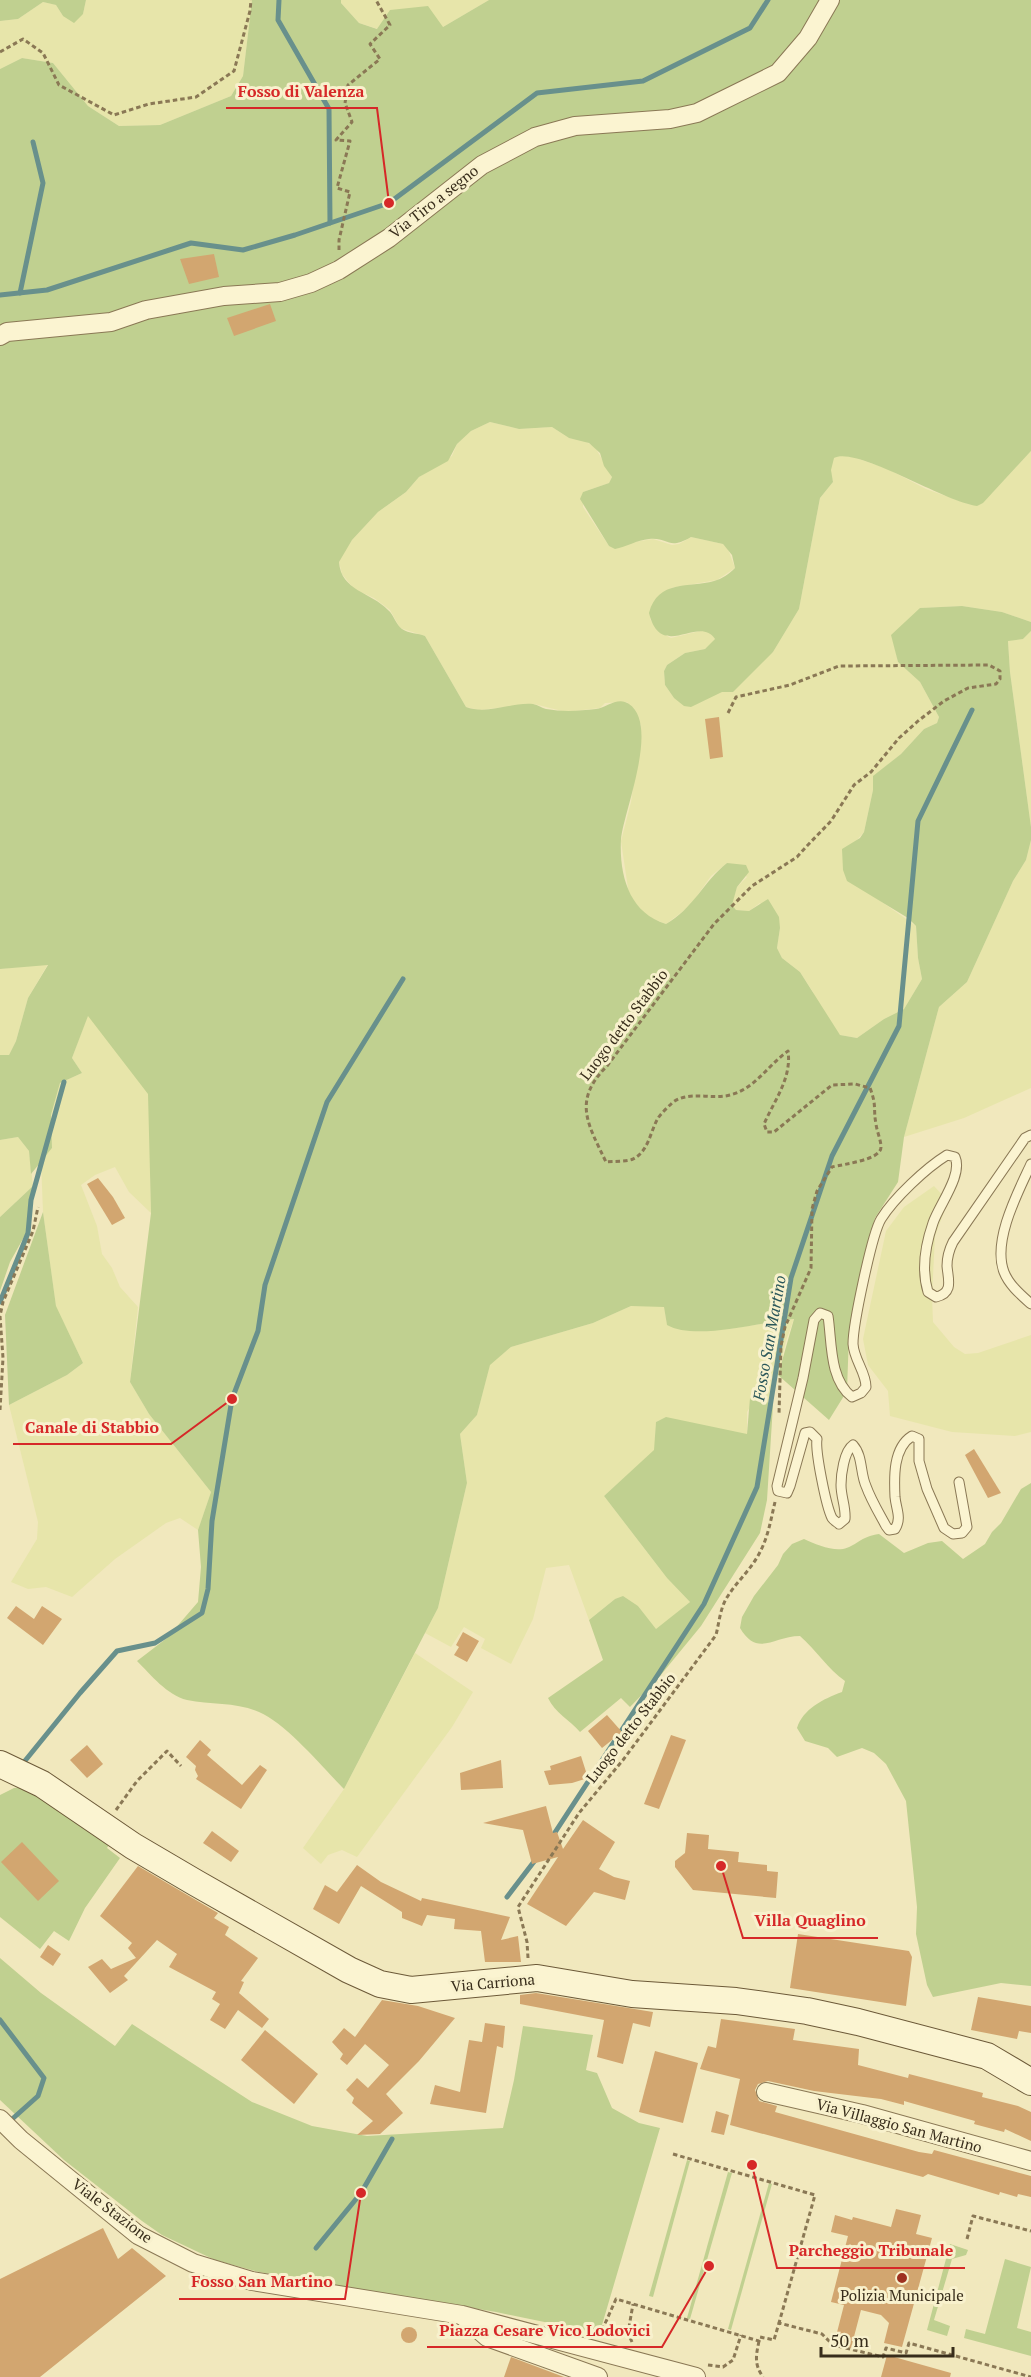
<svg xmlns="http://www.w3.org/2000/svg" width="1031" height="2377" font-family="'PT Serif',serif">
  <rect width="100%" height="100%" fill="#f1e8bd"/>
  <g fill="#e7e5aa">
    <polygon points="86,0 252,0 243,76 231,96 160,125 119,126 88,106 53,63 22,58 0,69 0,21 18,19 43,2 56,5 63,16 83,14"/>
    <polygon points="341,0 489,0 443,27 378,29 359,23 341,3"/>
    <polygon points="490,422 519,429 552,427 569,438 583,440 595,447 612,477 609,483 583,492 583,507 609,546 653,539 672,545 679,544 691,537 723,544 728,549 735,568 717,580 671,588 650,619 658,631 671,638 704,630 711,633 715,639 711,645 705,649 685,653 667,665 664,671 665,685 674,698 703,701 773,652 799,609 820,498 833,482 830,470 833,458 839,455 853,457 888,469 926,489 971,505 992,493 1031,451 1031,622 1002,612 962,606 921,608 892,635 898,662 920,682 939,717 937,723 924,729 901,754 874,776 873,790 864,832 855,842 872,895 916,926 918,958 922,979 904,1009 884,1019 857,1038 840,1035 834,1028 831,1078 813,992 800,972 782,958 777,948 780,928 760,903 749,911 736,910 731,905 737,887 747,877 727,863 711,876 690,906 666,924 646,916 629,895 621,841 631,802 641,732 641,725 627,702 605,703 600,708 566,712 534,704 479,710 466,707 425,636 400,628 390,610 374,598 354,589 342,574 339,562 341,556 352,540 378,512 406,492 419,477 452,456 457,444 471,431"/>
    <polygon points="1031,631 1031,827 1010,672 1008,640 1023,639"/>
    <polygon points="1031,840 1031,1088 964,1118 904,1137 939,1007 967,982 1013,881 1026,860"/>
    <polygon points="48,964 28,998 16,1041 9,1055 0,1055 0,969"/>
    <polygon points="88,1015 149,1094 151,1213 129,1192 115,1167 95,1175 81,1185 97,1226 102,1254 112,1268 120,1287 138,1307 130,1382 149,1414 211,1492 198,1530 180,1518 166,1523 115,1559 72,1597 46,1587 28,1589 11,1582 37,1539 38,1522 9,1405 67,1375 83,1363 56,1307 43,1212 41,1161 52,1148 51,1115 60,1083 82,1073 72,1058"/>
    <polygon points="18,1137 29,1151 33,1186 0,1217 0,1140"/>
    <polygon points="934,1186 948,1201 935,1236 932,1296 933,1322 954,1347 965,1354 978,1353 1031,1335 1031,1432 1015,1436 952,1432 890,1416 888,1391 868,1365 863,1339 886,1231 904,1207"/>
    <polygon points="631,1306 664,1306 667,1324 729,1329 794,1319 786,1341 778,1375 771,1377 773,1405 756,1397 747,1412 747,1435 665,1418 656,1422 655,1450 604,1496 667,1578 690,1602 656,1630 638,1606 615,1599 589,1620 569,1565 546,1568 533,1619 511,1664 481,1648 485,1639 464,1627 451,1647 425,1633 438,1608 467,1483 460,1434 477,1415 490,1364 511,1347 593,1323"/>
    <polygon points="415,1653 473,1692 452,1727 357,1857 342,1850 328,1855 321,1864 303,1848 344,1789"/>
  </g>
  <g fill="#c0d090">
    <polygon points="0,0 86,0 83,14 74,23 63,16 56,5 43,2 18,19 0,21"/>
    <path d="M252 0H341V3L359 23 377 29 390 10 428 6 443 27 489 0H1031V451L983 503 977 506C944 502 857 446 834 458L831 470 833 482 820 498 799 609 773 652 733 692H722L691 707 684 706 674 698 665 685 664 671 667 665 685 653 705 649 715 639C699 614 661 662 649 613 658 579 689 588 714 581 722 579 729 574 735 568L732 555 723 544 691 537C667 551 670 537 649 539 637 540 626 547 615 549L609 546 580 499 583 492 609 483 612 477 604 466 600 453 589 443 569 438 552 427 519 429 490 422 471 431 457 444 448 461 419 477 406 492 378 512 352 540 339 562C341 591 371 592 388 610 394 615 396 625 402 629 409 634 418 633 425 636L466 707C488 715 511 702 533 704 538 705 542 708 546 709 563 712 579 711 596 709 606 708 618 696 629 704 660 725 624 810 621 839 619 875 629 913 666 924 693 909 704 881 727 863L746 865 749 872 737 887 732 905 736 910 749 911 768 899 779 917 780 928 777 948 782 958 800 972 840 1035 857 1038 884 1019 904 1009 922 979 918 958 916 926 908 918 847 881 843 870 842 849 860 838 864 832 873 790V776L901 754 924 729 937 723 939 717 920 682 898 662 891 635 920 608 962 606 1002 612 1031 622V631L1023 639 1008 641 1010 672 1031 827V840L1026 860 1013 881 967 982 939 1007 904 1137 898 1182 875 1218 859 1280 849 1334 847 1391 829 1420 778 1375 794 1319C761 1322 695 1341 667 1325L664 1307 631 1306 593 1323 511 1347 490 1365 477 1415 460 1434 467 1483 438 1608 344 1789C322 1767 287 1724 259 1712 237 1702 211 1705 187 1700 167 1695 151 1675 137 1661L167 1638 198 1602 201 1567 198 1530 211 1492 149 1414 130 1382 151 1213 148 1094 88 1016 72 1058 82 1073 60 1083 51 1115 52 1148 31 1174 29 1151 18 1137 0 1140V1055H9L16 1041 28 998 48 965 0 969V69L22 58 53 63 88 106 119 126 160 125 231 96 243 76Z"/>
    <polygon points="33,1186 29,1228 10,1262 0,1291 0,1217"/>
    <polygon points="43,1212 56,1306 83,1363 67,1375 9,1405 5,1315"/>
    <path d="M756 1397 773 1405 767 1500 760 1533 701 1626 660 1676 630 1707 621 1698 580 1732C570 1720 555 1713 548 1698L603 1660 589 1620 615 1599 623 1596 638 1606 656 1629 690 1602 667 1578 604 1496 654 1450 656 1422 666 1417 747 1434 750 1398Z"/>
    <path d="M1031 1483V1986L1001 1983 933 1997 927 1985 916 1934 917 1907 906 1801 886 1764 874 1753 862 1748 837 1757 828 1748 805 1741 797 1728C803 1709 823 1699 842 1692L845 1681C828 1669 816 1650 800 1636 773 1636 758 1658 740 1628L742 1617 754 1596 778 1565 783 1554 792 1544 804 1539C815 1544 831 1551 843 1549 855 1547 861 1536 879 1534L904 1553 928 1543 942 1541 963 1559 985 1544 992 1532 1001 1523 1021 1489Z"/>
    <polygon points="25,1787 111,1841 107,1848 120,1858 85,1908 69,1941 54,1931 40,1949 0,1917 0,1795 14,1788"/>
    <polygon points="0,1958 41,1993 115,2046 132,2024 252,2102 312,2126 367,2136 503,2128 514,2080 523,2026 593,2035 586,2070 597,2073 612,2108 639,2123 660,2128 602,2325 593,2332 496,2312 259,2272 215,2260 162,2235 142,2221 64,2160 0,2100"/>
    <polygon points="687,2160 690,2161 653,2297 649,2296"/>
    <polygon points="728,2172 732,2173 690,2319 687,2318"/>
    <polygon points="769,2183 772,2184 731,2330 728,2329"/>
    <polygon points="950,2244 968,2250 966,2255 952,2259 934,2320 950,2326 947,2336 927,2330"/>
    <polygon points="1005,2259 1031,2267 1017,2328 1031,2332 1031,2356 964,2338 966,2329 985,2334"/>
  </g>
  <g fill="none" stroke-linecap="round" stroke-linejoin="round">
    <g stroke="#68908c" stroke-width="5">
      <polyline points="279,0 278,20 329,109 330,223"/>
      <polyline points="20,293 43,183 33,142"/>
      <polyline points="0,295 47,290 191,243 243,250 295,235 389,203 537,93 643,81 750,28 768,0"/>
      <polyline points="0,1302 28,1233 31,1200 64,1082"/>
      <polyline points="20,1767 80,1693 117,1651 155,1643 202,1613 208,1589 212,1521 232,1399 258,1331 265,1285 327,1102 403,979"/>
      <polyline points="552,1837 704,1604 757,1487 791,1278 832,1156 899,1026 918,821 972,710"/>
      <polyline points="507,1897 536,1859"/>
      <polyline points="0,2020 44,2078 38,2096 10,2121"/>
      <polyline points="316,2248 361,2193 392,2139"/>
    </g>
  </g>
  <g fill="#d2a670">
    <polygon points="214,254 219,277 189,284 180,259"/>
    <polygon points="270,304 276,321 234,336 227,318"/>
    <polygon points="719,717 723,757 710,759 705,719"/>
    <polygon points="98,1178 113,1197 125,1218 112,1225 87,1184"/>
    <polygon points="974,1449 1001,1493 988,1498 965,1455"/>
    <polygon points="16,1606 34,1619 42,1606 62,1619 43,1645 7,1618"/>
    <polygon points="463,1632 479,1641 467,1662 454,1655 459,1647 456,1645"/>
    <polygon points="607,1715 622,1732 602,1748 588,1731"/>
    <polygon points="671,1735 686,1740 659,1809 644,1804"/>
    <polygon points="200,1740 211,1750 207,1755 242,1785 260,1765 267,1770 241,1809 196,1779 198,1776 195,1770 196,1766 186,1757"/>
    <polygon points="87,1745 103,1764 87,1778 70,1760"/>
    <polygon points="581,1756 588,1778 572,1783 549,1785 544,1771 551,1770 550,1766"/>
    <polygon points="501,1760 503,1788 461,1790 460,1773"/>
    <polygon points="546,1806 553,1833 557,1832 563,1849 583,1820 615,1842 599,1869 614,1877 630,1881 625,1900 594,1892 566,1926 527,1904 558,1857 532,1864 523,1830 483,1823"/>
    <polygon points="212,1831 239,1851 231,1862 203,1843"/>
    <polygon points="687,1833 709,1835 708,1849 739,1852 738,1862 767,1865 767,1871 778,1872 776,1898 693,1890 675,1867 675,1861 685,1853"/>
    <polygon points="22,1842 59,1881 38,1901 1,1862"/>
    <polygon points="357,1865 381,1882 421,1901 422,1898 510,1917 501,1940 518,1936 521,1962 485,1962 481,1931 454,1929 455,1919 427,1915 422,1926 402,1918 402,1912 361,1886 339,1924 313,1909 325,1885 337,1892"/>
    <polygon points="138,1866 218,1913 214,1918 229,1927 225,1935 258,1958 241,1981 244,1982 239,1993 269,2019 262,2028 238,2010 225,2029 210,2020 220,2004 212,1999 216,1992 169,1967 177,1954 157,1940 124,1976 128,1980 110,1993 88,1967 102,1959 111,1969 136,1958 128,1948 132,1943 100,1916"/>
    <polygon points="798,1934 909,1951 912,1957 906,2006 790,1988"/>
    <polygon points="48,1945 61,1954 53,1966 40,1957"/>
    <polygon points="536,1993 653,2012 650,2027 633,2023 623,2064 597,2057 604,2020 520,2004 520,1995"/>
    <polygon points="978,1997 1031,2006 1031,2033 1019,2031 1017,2039 971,2030"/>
    <polygon points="382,2000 418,2006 455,2018 419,2061 386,2094 403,2113 380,2134 357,2135 373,2121 352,2103 354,2098 346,2090 357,2078 368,2088 389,2065 365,2044 347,2065 340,2059 343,2054 332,2042 344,2028 355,2037"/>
    <polygon points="721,2019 795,2029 793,2040 859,2049 858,2065 908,2078 909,2074 983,2093 982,2097 1018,2106 1031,2112 1031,2141 1005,2129 1004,2132 974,2124 975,2121 904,2101 904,2105 881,2099 814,2091 768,2081 758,2084 755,2090 759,2101 777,2106 775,2112 919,2152 932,2154 934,2150 1031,2176 1031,2197 1018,2194 1017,2197 1000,2192 999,2195 928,2174 923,2177 730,2125 740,2079 700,2069 708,2046 716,2048"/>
    <polygon points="485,2023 505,2026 503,2048 497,2046 486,2113 430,2104 435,2085 460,2092 469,2040 482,2042"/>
    <polygon points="265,2030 318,2074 294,2104 241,2060"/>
    <polygon points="655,2051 698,2063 683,2123 639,2112"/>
    <polygon points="716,2111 729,2115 724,2135 711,2132"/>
    <polygon points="896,2209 921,2215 916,2234 932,2238 902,2347 884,2343 889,2323 881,2315 861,2310 851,2348 834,2344 844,2305 831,2302 848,2236 831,2232 835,2215 852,2220 853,2217 891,2227"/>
    <polygon points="103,2228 118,2259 132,2248 166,2276 40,2377 0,2377 0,2279"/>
    <circle cx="409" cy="2335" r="8"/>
    <polygon points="887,2355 951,2373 950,2377 881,2377"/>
    <polygon points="511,2357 564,2377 504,2377"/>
  </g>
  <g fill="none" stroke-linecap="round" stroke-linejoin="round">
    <g stroke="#8a7855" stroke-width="11">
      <g id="lane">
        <path d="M1031 1164C1018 1192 992 1241 1004 1272 1009 1285 1021 1295 1031 1304"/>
        <path d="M959 1482 967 1527 962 1533 953 1534 944 1528 927 1489 919 1461V1439L912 1436C893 1448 894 1477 895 1497 896 1509 902 1518 895 1529L889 1530 886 1526C879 1513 871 1500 866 1486 860 1473 863 1456 853 1445 844 1451 841 1475 841 1485 841 1497 846 1507 845 1519L839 1524C837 1522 834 1521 832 1518 826 1506 815 1451 817 1439L810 1432 805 1433 790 1486 787 1493 778 1491 777 1486 803 1378 814 1320 820 1313 828 1316C832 1342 829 1379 852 1397L861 1393 866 1387C866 1372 854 1360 853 1344 853 1324 872 1234 881 1219 894 1198 926 1168 947 1155L955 1157C963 1175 939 1205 933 1223 925 1246 921 1269 928 1292L936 1297C954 1293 948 1279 947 1266 947 1257 949 1250 953 1242L1025 1138 1031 1135"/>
      </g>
    </g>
    <g stroke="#8a7855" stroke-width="20">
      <g id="street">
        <polyline points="0,336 7,332 111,322 146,310 224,296 280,292 311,283 339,270 389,238 482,165 535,137 575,126 670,119 697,113 778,73 808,38 830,0"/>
        <polyline points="766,2092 862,2114 1031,2161"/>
        <polyline points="0,2119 21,2140 138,2235 193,2263 252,2281 462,2315 696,2377"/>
        <polyline points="464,2317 487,2337 598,2377"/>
      </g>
    </g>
    <g stroke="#6c5938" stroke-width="28">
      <polyline id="secondary" points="0,1764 42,1784 133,1846 196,1883 349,1970 380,1984 411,1990 537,1978 632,1994 736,2001 807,2011 858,2022 987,2056 1031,2082"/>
    </g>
    <g stroke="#8a7855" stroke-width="3" stroke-dasharray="4.5 3" stroke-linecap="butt">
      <polyline points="0,52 23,39 43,53 59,85 114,115 149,104 196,97 234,71 250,11 251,0"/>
      <polyline points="339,250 339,240 350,192 337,188 350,141 336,140 352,122 345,103 348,85 380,59 370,44 390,25 376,0"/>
      <path d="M728 713 736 697 790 685 839 666 989 665 1000 671V679L996 684 968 688 944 701 918 721 899 738 871 772 854 785 831 821 806 847 797 857 752 886 714 924 607 1066C572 1101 588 1124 606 1162 614 1161 626 1162 633 1159 648 1152 650 1133 657 1120 660 1114 667 1108 672 1103 688 1090 712 1100 730 1095 755 1089 768 1065 788 1051 792 1078 774 1101 764 1124L767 1132H774L832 1085 855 1084 870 1088C877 1106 873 1109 876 1124 877 1132 881 1140 881 1147 881 1160 844 1164 832 1167L817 1191 812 1209 811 1268 785 1327 781 1346 779 1414"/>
      <polyline points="0,1410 3,1358 0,1316 3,1302 33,1231 38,1207"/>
      <polyline points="116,1810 137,1781 167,1751 181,1766"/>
      <path d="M528 1958 527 1942 518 1907 579 1813 623 1760 716 1635C719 1623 720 1610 726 1599 736 1582 751 1570 760 1552 768 1537 771 1519 775 1502"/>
      <polyline points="673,2154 815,2195 779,2323"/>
      <polyline points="967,2239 973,2216 1031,2231"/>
      <polyline points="594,2333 604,2326 616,2299 759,2341 760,2337 774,2340 779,2323 822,2334 833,2345 883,2357 886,2348 906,2353 909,2343 1031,2377"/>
      <path d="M759 2341C756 2356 754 2364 763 2377"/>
      <polyline points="632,2342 628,2333 633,2304"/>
      <polyline points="708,2365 723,2367 733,2360 741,2335"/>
    </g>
    <use href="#lane" stroke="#fbf4d1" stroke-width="9"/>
    <use href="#street" stroke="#fbf4d1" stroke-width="18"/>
    <use href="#secondary" stroke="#fbf4d1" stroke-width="26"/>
  </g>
  <circle fill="#9e3020" stroke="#f8f1cd" stroke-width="2" cx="902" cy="2278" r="6"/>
  <g text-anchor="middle" stroke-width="6" stroke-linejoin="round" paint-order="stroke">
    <g font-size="15" fill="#382d1b" stroke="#f8f1cd">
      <text transform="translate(434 202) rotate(-38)" y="5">Via Tiro a segno</text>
      <text transform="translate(624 1025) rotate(-53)" y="5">Luogo detto Stabbio</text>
      <text transform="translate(631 1728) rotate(-52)" y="5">Luogo detto Stabbio</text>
      <text transform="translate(493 1983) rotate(-5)" y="5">Via Carriona</text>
      <text transform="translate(899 2126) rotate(15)" y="5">Via Villaggio San Martino</text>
      <text transform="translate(112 2211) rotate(37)" y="5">Viale Stazione</text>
    </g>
    <g font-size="15" fill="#382d1b" stroke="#f8f1cd">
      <text x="902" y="2301">Polizia Municipale</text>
    </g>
    <g font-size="16" font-style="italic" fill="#295659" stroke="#f8f1cd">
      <text transform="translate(769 1338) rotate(-80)" y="6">Fosso San Martino</text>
    </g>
  </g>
  <path fill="none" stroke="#d62828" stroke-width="2" d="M389 203L377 108H226M232 1399L171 1444H13M721 1866L743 1938H878M752 2165L777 2268H965M361 2193L345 2299H179M709 2266L662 2347H427"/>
  <g fill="#d62828" stroke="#f8f1cd" stroke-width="2">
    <circle cx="389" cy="203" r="6"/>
    <circle cx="232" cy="1399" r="6"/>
    <circle cx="721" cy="1866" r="6"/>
    <circle cx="752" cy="2165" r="6"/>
    <circle cx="361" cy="2193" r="6"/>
    <circle cx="709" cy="2266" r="6"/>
  </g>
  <g font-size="16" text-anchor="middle" font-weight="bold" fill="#d62828" stroke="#f8f1cd" stroke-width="6" stroke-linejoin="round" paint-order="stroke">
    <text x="301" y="97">Fosso di Valenza</text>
    <text x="92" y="1433">Canale di Stabbio</text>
    <text x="810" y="1926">Villa Quaglino</text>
    <text x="871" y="2256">Parcheggio Tribunale</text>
    <text x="262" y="2287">Fosso San Martino</text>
    <text x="545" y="2336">Piazza Cesare Vico Lodovici</text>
  </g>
  <path d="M821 2347v9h132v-9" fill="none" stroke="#382d1b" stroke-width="3"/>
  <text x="830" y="2347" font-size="18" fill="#382d1b" stroke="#f8f1cd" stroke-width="4.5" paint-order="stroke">50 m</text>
</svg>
